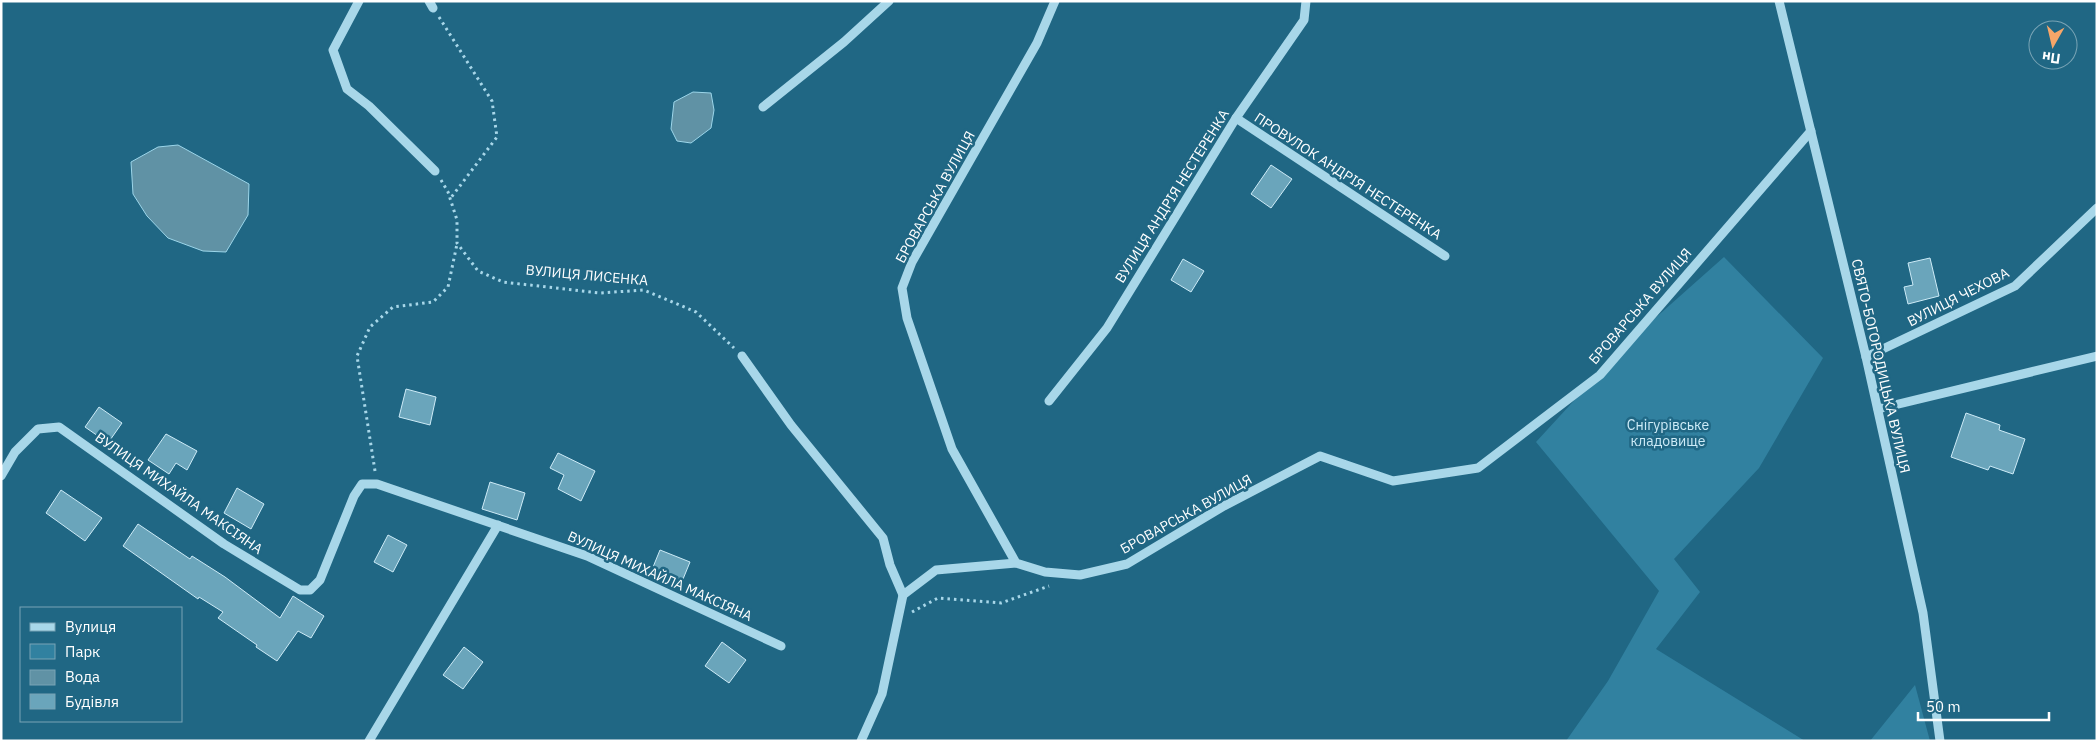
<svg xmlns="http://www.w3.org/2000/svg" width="2098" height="742" font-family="'IBM Plex Sans',sans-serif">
  <rect width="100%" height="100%" fill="#206784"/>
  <g fill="#3181a0">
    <polygon points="1724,257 1823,358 1759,468 1674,559 1700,592 1656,649 1805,741 1566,741 1608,681 1659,591 1536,442 1626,344"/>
    <polygon points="1915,685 1930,741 1870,741"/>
  </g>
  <g fill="#6092a5" stroke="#9cd6ea">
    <polygon points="693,92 711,93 714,110 711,128 691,143 677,141 671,129 674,102"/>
    <polygon points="178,145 249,184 248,215 226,252 203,251 168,238 147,216 133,194 131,162 158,147"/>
  </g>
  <g fill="#6aa5bb" stroke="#cdebf7">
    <polygon points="1271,165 1292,179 1271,208 1251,194"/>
    <polygon points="1930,258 1939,296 1908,304 1904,287 1913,285 1908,263"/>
    <polygon points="1183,259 1204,271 1191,292 1171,280"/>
    <polygon points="406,389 436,397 430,425 399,417"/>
    <polygon points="99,407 122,423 108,443 85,427"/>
    <polygon points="1966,413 2000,425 1999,430 2025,439 2013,474 1990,466 1988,470 1951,457"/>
    <polygon points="166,434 197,451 187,470 176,463 169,474 148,460"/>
    <polygon points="558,453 595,471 581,501 558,489 564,475 550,468"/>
    <polygon points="490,482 525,493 517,520 482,509"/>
    <polygon points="237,488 264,504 251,529 224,513"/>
    <polygon points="61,490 102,518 85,541 46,513"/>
    <polygon points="138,524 190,559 192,556 225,577 280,618 293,596 324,616 311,638 298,631 277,661 256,647 257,645 218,618 223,612 199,597 198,599 123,546"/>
    <polygon points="388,535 407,545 393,572 374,562"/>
    <polygon points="660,550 690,562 681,584 651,572"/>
    <polygon points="722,642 746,660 729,683 705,666"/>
    <polygon points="464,647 483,662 463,689 443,675"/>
  </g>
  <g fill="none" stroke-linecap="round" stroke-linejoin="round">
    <g stroke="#a8d7e9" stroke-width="3" stroke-dasharray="2.5 4" stroke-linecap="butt">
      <polyline points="439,17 492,101 497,137 450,199"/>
      <polyline points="441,180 448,192 457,220 457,243 478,271 503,282 600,293 644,290 696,312 734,348"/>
      <polyline points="375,471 357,356 370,327 393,307 433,302 448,287 457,244"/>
      <polyline points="912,612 938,598 1001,603 1049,586"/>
    </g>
    <g stroke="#a8d7e9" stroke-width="9">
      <polyline points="359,1 333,50 347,89 369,106 435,171"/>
      <polyline points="429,1 433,8"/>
      <polyline points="1055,1 1037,43 912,262 902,288 907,318 952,449 1016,563 1045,572 1080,575 1127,564 1224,506 1320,456 1393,481 1478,468 1600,375 1811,131"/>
      <polyline points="1779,1 1866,357 1923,613 1940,741"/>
      <polyline points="763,107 844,42 889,1"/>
      <polyline points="1236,118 1445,256"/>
      <polyline points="742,356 791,425 883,538 890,565 903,595"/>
      <polyline points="1866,357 2015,286 2097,208"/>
      <polyline points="1049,401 1107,328 1236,118 1304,20 1306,1"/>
      <polyline points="1878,409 2097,356"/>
      <polyline points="1,476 15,452 38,429 59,427 224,544 300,590 310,590 320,580 354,496 362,484 377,484 587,556 781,646"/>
      <polyline points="369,741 498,525"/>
      <polyline points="861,741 882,694 903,595 936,570 1016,563"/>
    </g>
  </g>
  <g text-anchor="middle" stroke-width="5" stroke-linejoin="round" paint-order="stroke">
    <g font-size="14" fill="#fff" stroke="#206784">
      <text transform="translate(1348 176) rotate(33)" y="5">ПРОВУЛОК АНДРІЯ НЕСТЕРЕНКА</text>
      <text transform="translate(1172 196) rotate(-58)" y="5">ВУЛИЦЯ АНДРІЯ НЕСТЕРЕНКА</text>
      <text transform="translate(935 197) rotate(-61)" y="5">БРОВАРСЬКА ВУЛИЦЯ</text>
      <text transform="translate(587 275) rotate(5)" y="5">ВУЛИЦЯ ЛИСЕНКА</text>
      <text transform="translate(1958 297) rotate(-27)" y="5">ВУЛИЦЯ ЧЕХОВА</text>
      <text transform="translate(1640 306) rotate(-49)" y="5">БРОВАРСЬКА ВУЛИЦЯ</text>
      <text transform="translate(1881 366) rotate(77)" y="5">СВЯТО-БОГОРОДИЦЬКА ВУЛИЦЯ</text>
      <text transform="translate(179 493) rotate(35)" y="5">ВУЛИЦЯ МИХАЙЛА МАКСІЯНА</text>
      <text transform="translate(1186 514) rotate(-29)" y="5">БРОВАРСЬКА ВУЛИЦЯ</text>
      <text transform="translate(660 576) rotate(24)" y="5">ВУЛИЦЯ МИХАЙЛА МАКСІЯНА</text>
    </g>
    <g font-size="14" fill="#cdebf7" stroke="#206784">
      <text x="1668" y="430">Снігурівське<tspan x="1668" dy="16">кладовище</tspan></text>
    </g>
  </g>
  <rect width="2098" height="742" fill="none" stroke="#ffffff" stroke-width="5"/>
  <rect x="20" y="607" width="162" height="115" fill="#206784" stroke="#79a4b5"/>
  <rect x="30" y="623" width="25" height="8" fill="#a8d7e9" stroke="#79a4b5"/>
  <text x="65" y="632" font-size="15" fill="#ffffff">Вулиця</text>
  <rect x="30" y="644" width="25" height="15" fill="#3181a0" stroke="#79a4b5"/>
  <text x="65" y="657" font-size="15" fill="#ffffff">Парк</text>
  <rect x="30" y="670" width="25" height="15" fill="#6092a5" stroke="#79a4b5"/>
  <text x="65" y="682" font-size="15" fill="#ffffff">Вода</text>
  <rect x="30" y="694" width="25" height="15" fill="#6aa5bb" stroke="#79a4b5"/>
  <text x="65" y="707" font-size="15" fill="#ffffff">Будівля</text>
  <g transform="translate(2053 45) rotate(188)"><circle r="24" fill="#206784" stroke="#79a4b5"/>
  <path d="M0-4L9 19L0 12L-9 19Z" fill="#f6a669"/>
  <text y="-8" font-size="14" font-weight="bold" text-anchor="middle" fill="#ffffff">Пн</text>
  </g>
  <path d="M1918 712v8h131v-8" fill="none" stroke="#ffffff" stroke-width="2.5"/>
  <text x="1926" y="712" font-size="15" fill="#ffffff" stroke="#206784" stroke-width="4" paint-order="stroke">50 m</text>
</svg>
